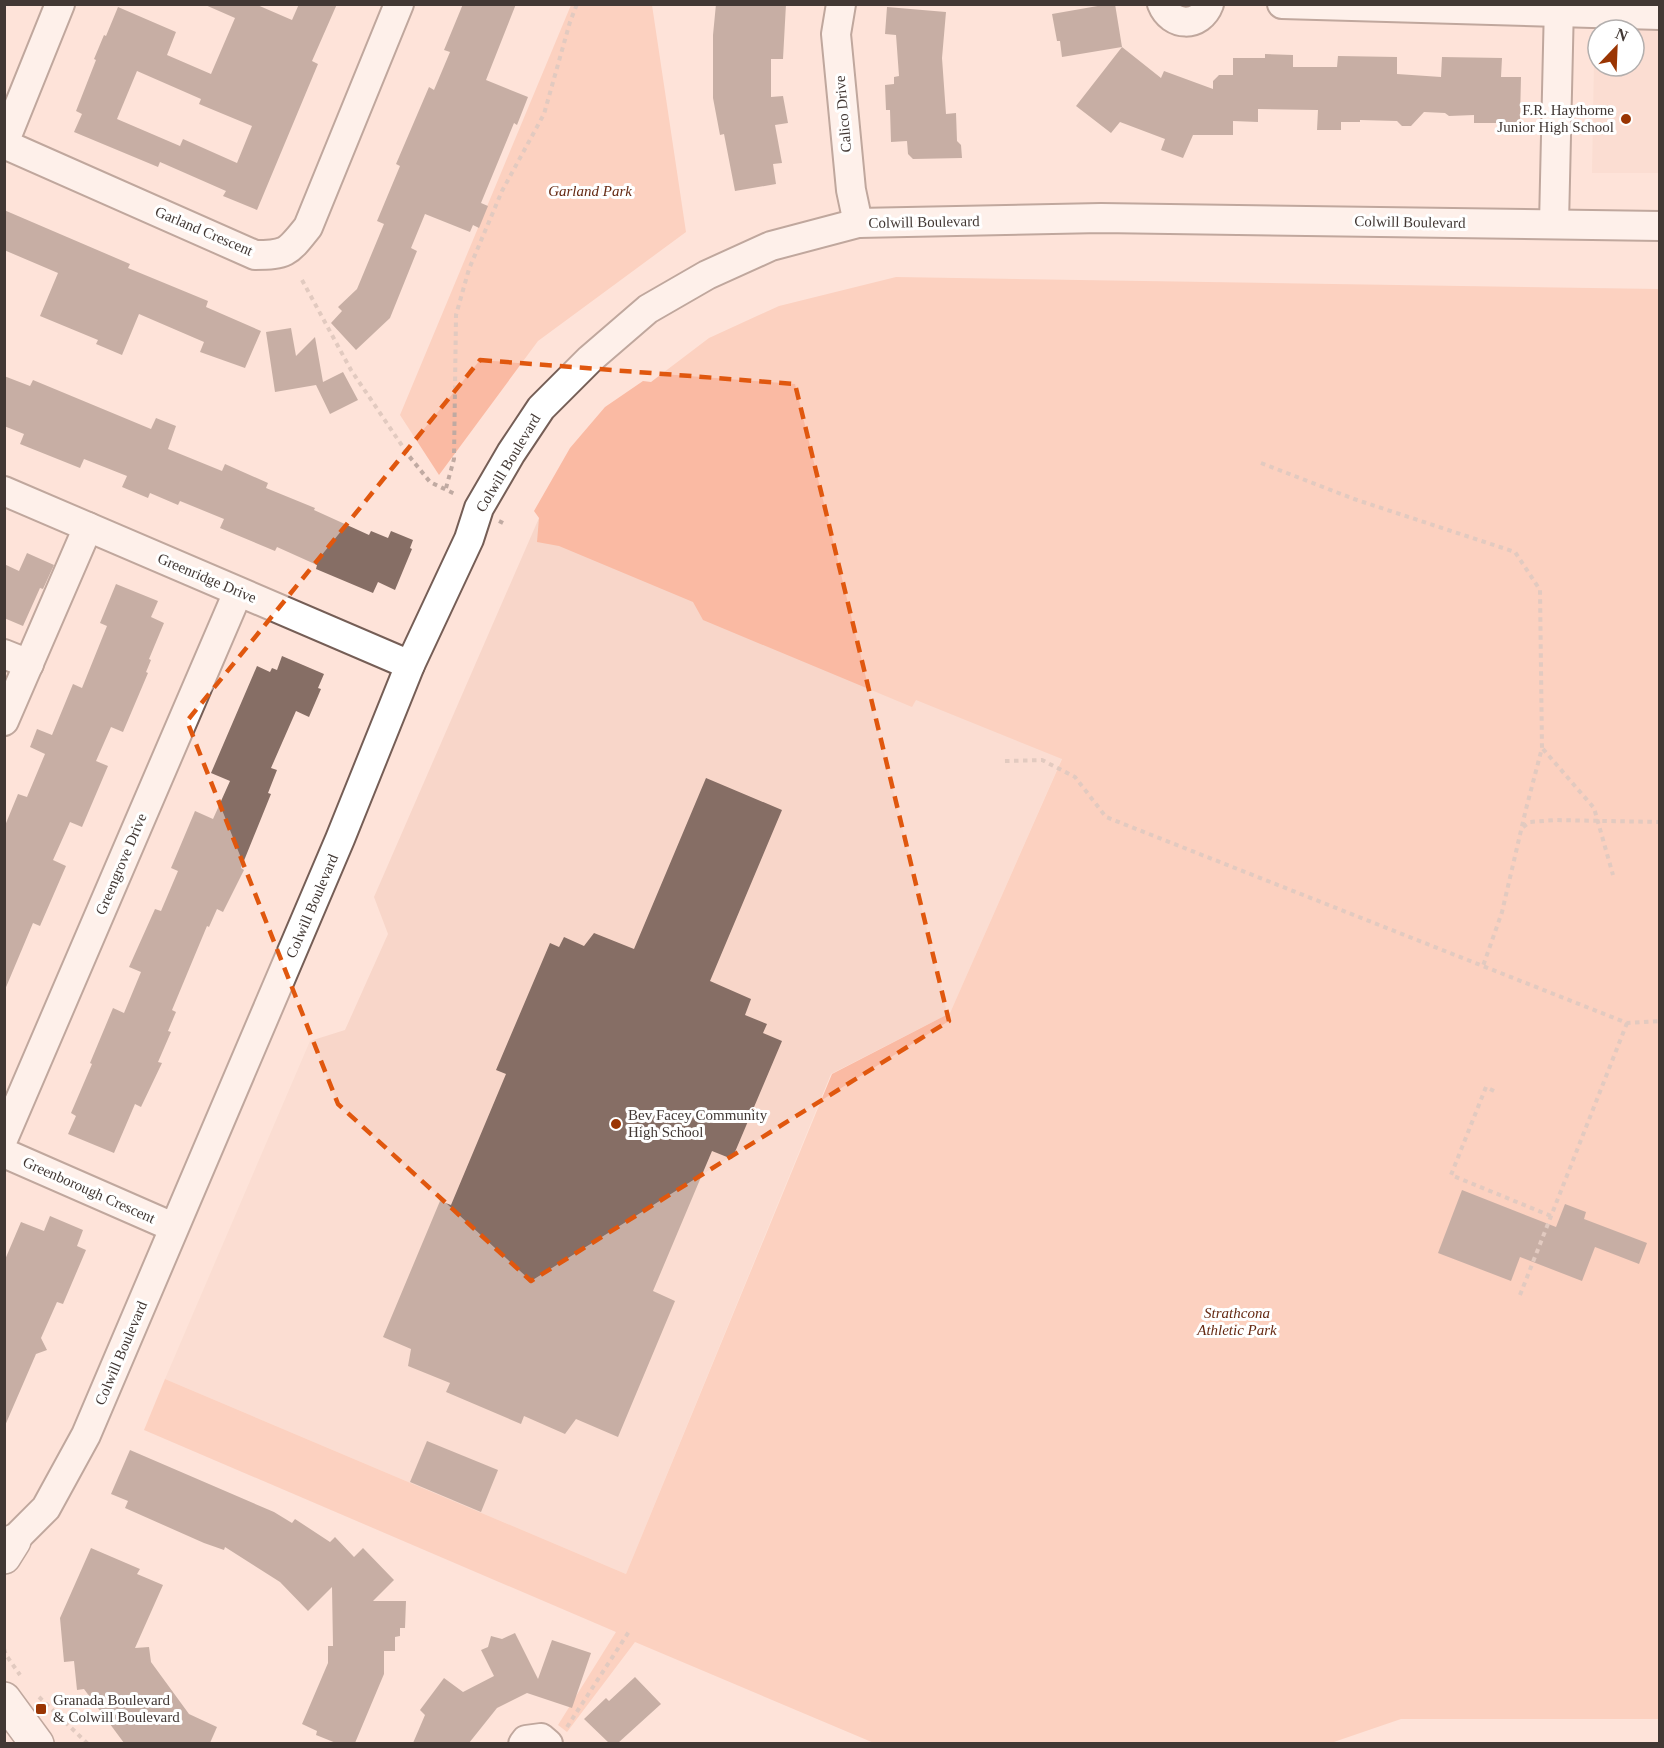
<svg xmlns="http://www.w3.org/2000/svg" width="1664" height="1748" font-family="Georgia,serif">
  <rect width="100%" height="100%" fill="#fee3d9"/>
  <g fill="#f8d6c9" fill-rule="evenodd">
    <path d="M1595 5H1659V173H1592ZM1598 30H1634V66H1598Z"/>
    <polygon points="539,518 1067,747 950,1013 831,1074 626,1574 165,1379 310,1041 345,1030 388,934 374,897"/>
  </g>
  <g fill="#fabaa3">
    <polygon points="571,5 652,5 686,232 538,341 439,475 400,415"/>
    <polygon points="896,277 1659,289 1659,1719 1401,1719 1328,1744 874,1743 635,1642 567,1732 558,1725 616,1632 144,1430 165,1379 626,1574 832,1074 950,1013 1062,759 916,700 912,707 703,620 693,602 559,546 537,542 539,518 534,511 570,448 605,407 643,381 651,382 709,338 779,306"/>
  </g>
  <g fill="#866e65" fill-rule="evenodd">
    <path d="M203 4H255L292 20 299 4H337L312 61 318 64 257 210 223 196 226 191 160 162 158 167 74 132 82 114 76 111 96 60 94 59 104 35 106 36 118 7 176 32 167 55 211 74 235 18ZM137 71 201 99 199 104 252 126 237 163 183 139 180 146 117 119Z"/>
    <polygon points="463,4 516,4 486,80 528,97 517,125 514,123 481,203 488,206 479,228 473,225 470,232 425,214 411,248 417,251 390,318 356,350 331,323 342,311 338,307 357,289 384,224 377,221 400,166 396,164 429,87 434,90 450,52 444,50"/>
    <polygon points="716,4 786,4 783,59 771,59 771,97 783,96 788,123 775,125 782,163 773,164 776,184 735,191 724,134 720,135 713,98 713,35"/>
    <polygon points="1109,4 1115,4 1122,47 1062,57 1060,41 1057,41 1052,14"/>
    <polygon points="887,7 946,12 942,58 946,114 956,113 957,141 961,145 962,158 913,159 908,154 907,141 891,142 890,110 886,110 885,85 894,84 894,77 899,76 896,35 885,34"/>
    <polygon points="1122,47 1161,78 1164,71 1213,89 1213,81 1219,75 1233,75 1233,58 1265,58 1265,54 1293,55 1293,67 1337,67 1338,56 1397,57 1397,74 1441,77 1442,57 1502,58 1501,77 1521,77 1520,119 1511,128 1503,128 1497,123 1474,123 1474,115 1449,116 1445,113 1424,112 1411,126 1402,126 1397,121 1360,120 1360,122 1341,122 1341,130 1317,130 1318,110 1258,109 1258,122 1233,121 1233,135 1193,135 1183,158 1161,150 1165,139 1120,122 1111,133 1076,106"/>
    <polygon points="4,210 130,264 128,268 208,301 206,307 261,331 245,368 200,352 204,342 139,314 122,355 96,344 98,340 40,316 58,273 4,250"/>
    <polygon points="291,328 296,356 315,337 323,382 343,372 358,400 330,414 316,385 275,392 266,332"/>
    <polygon points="4,376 30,386 33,380 151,429 156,418 176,426 168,449 222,471 225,464 268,483 266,488 315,508 314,510 369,535 371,531 388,538 391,531 413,540 410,548 412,549 395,590 378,582 373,593 316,569 317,565 277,547 275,551 220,528 224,519 180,501 178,505 150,493 148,498 122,487 127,476 84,459 80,468 20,444 24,434 4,426"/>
    <polygon points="27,553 54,565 43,589 40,588 23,626 4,618 4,564 19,571"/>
    <polygon points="116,584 158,601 151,617 164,623 149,659 151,660 146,672 148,673 123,732 111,727 96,761 108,766 82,827 70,822 53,860 66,866 40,926 33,923 4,992 4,828 18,794 27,797 45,754 30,747 37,729 52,735 73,684 82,688 107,626 100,623"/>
    <polygon points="282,656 324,674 318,688 321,689 309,717 296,711 271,768 277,770 268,793 271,794 241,868 244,870 223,912 217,909 209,927 207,926 172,1010 176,1012 168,1031 171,1032 158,1062 162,1063 141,1107 135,1104 114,1153 68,1134 76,1116 71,1113 92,1064 90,1063 113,1008 124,1013 141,972 129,967 155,909 161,911 178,871 171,868 195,811 213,819 230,781 211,773 257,666 270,672 272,668 277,670"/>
    <polygon points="706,778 782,810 710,981 751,999 745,1015 767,1024 763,1033 782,1041 732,1159 712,1151 653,1291 675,1301 618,1437 576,1419 565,1434 524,1416 521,1424 446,1392 450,1383 408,1366 411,1349 383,1337 440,1201 451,1205 506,1074 496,1070 550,943 559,947 564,937 584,946 594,933 634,949"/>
    <polygon points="1462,1190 1556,1227 1565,1204 1586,1212 1584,1219 1647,1243 1639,1264 1595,1247 1582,1281 1520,1257 1511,1281 1438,1253"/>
    <polygon points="50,1216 83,1230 77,1246 86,1250 63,1304 57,1302 41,1338 47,1350 36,1354 4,1428 4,1262 21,1222 44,1231"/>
    <polygon points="427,1441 498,1470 481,1512 410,1482"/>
    <polygon points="130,1450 274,1512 292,1523 295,1519 330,1542 335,1537 354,1557 363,1548 394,1580 373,1601 406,1601 405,1628 400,1628 400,1636 395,1637 395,1651 384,1651 384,1674 355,1743 336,1743 316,1735 317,1731 302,1724 328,1663 328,1646 333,1646 332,1587 308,1611 280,1582 225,1547 224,1550 204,1543 125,1508 128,1501 111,1494"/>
    <polygon points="91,1548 140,1569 137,1574 163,1585 135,1648 149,1647 151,1662 189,1714 217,1727 210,1743 124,1743 84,1689 77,1690 74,1661 64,1662 60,1618"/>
    <polygon points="515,1633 538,1679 552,1640 591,1653 572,1708 527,1693 497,1708 469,1743 413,1743 425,1715 420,1710 444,1678 463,1692 494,1676 481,1650 488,1647 491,1636 502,1639"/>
    <polygon points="635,1677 661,1704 618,1743 609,1743 584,1719 606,1698 609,1701"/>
  </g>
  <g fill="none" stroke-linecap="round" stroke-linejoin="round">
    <g stroke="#755e56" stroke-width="32">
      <g id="minor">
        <polyline points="841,4 836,34 851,190 858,223"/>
        <path d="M1162 4C1171 27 1200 28 1209 4"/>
        <polyline points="1282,4 1660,15"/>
        <polyline points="4,143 60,4"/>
        <path d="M4 144 255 255C287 255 288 252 308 227L399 4"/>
        <polyline points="1554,224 1559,4"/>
        <polyline points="4,491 410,665"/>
        <polyline points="4,654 29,664"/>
        <polyline points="4,721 88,527"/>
        <polyline points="4,1137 238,592"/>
        <polyline points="4,1153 173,1227"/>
        <polyline points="4,1550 46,1508 86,1435 340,839 410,665 469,539 479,508 511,453 541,408 590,359 648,309 707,275 771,246 858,223 1101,218 1660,226"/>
        <polyline points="523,1744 526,1740 541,1738 548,1744"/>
      </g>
    </g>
    <g stroke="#755e56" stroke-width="36">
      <g id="major">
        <polyline points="4,1557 14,1541"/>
        <polyline points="4,1699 37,1744"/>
      </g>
    </g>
    <g stroke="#c0aaa2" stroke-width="4" stroke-dasharray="4.5 4.5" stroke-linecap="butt">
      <polyline points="302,280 351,370 409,456 430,482 457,495"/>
      <polyline points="1261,463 1354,499 1515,552 1540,590 1542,748 1526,809 1502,912 1483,966"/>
      <polyline points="446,488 454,459 456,315 469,269 502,191 544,114 570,22 577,4"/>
      <polyline points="499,521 507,525"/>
      <polyline points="1543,749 1594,808 1613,875"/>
      <polyline points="1005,761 1042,760 1075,777 1106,817 1627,1023 1660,1021"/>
      <polyline points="1523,827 1530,822 1555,820 1660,822"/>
      <polyline points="1494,1091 1486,1087 1451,1175 1551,1216"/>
      <polyline points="1520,1295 1627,1023"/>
      <polyline points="4,1649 6,1655 20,1675"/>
      <polyline points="39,1697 88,1744"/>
      <polyline points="567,1727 630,1630"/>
    </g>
    <use href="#minor" stroke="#fff" stroke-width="28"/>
    <use href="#major" stroke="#fff" stroke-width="33"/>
  </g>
  <path d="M0 0H1664V1748H0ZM480 360 795 384 949 1021 531 1281 338 1104 187 721Z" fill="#fee3d9" fill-opacity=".55" fill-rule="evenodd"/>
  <path fill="none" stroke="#e0570e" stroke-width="4.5" stroke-dasharray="12 8" stroke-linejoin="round" d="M480 360 795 384 949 1021 531 1281 338 1104 187 721Z"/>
  <g fill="#9a3503" stroke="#fff" stroke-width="2">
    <circle cx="1626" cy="119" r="6"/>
    <circle cx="616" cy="1124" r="6"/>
    <rect x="35" y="1703" width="12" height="12" rx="3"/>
  </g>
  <g text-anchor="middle" stroke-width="6" stroke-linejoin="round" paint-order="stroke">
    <g font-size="15" fill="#423834" stroke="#fff" text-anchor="start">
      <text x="1614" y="115" text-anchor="end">F.R. Haythorne<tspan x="1614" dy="17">Junior High School</tspan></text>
      <text x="628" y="1120">Bev Facey Community<tspan x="628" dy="17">High School</tspan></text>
      <text x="53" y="1705">Granada Boulevard<tspan x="53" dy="17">&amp; Colwill Boulevard</tspan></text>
    </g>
    <g font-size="15" fill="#423834" stroke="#fff">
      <text transform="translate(843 114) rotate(-95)" y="5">Calico Drive</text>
      <text transform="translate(924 222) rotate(-1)" y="5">Colwill Boulevard</text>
      <text transform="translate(1410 222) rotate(1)" y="5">Colwill Boulevard</text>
      <text transform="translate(204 231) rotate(23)" y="5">Garland Crescent</text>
      <text transform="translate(508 463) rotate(-59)" y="5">Colwill Boulevard</text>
      <text transform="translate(207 578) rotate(23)" y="5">Greenridge Drive</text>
      <text transform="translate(121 864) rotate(-67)" y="5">Greengrove Drive</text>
      <text transform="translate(312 906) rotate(-67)" y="5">Colwill Boulevard</text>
      <text transform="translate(89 1190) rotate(24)" y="5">Greenborough Crescent</text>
      <text transform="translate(121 1353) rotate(-67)" y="5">Colwill Boulevard</text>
    </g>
    <g font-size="15" font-style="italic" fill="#662a13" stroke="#fff">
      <text x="590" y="196">Garland Park</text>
      <text x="1237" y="1318">Strathcona<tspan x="1237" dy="17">Athletic Park</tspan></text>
    </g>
  </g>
  <rect width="1664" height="1748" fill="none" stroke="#423834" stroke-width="12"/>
  <g transform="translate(1616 48) rotate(23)"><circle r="28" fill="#ffffff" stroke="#b3afae" stroke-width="1.5"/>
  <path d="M0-4.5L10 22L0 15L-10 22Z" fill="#9a3503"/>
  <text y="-9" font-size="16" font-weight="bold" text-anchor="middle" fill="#423834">N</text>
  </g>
</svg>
